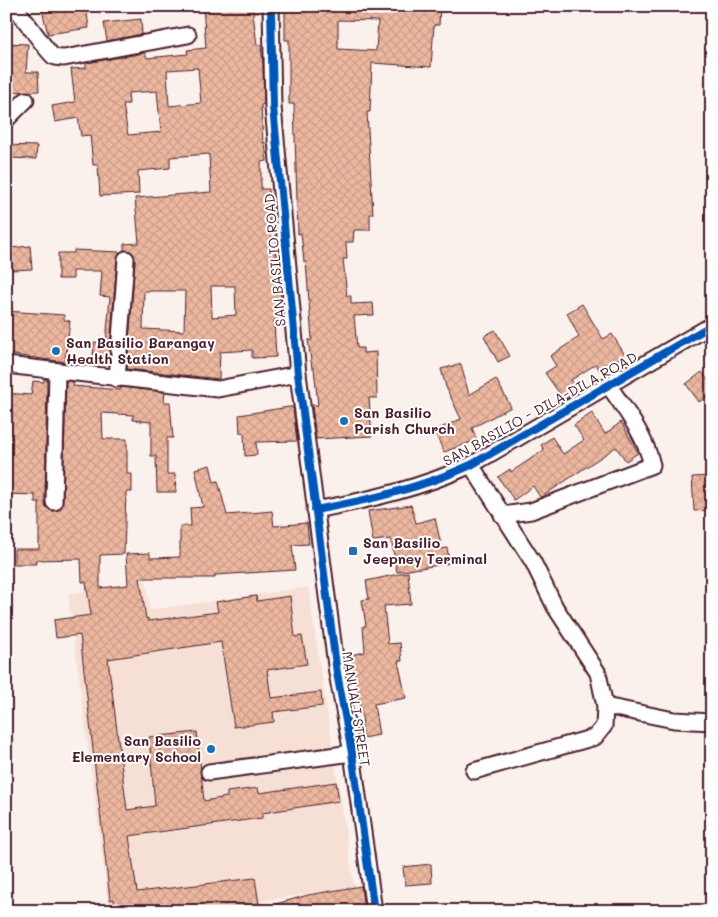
<svg xmlns="http://www.w3.org/2000/svg" width="718" height="917" font-family="Mali,sans-serif">
  <defs>
    <pattern id="building-cross-hatch" width="8" height="8" patternUnits="userSpaceOnUse" patternTransform="scale(1.25)"><rect width="8" height="8" fill="#ecb79f"/><path d="M0 0l8 8M0 8l8-8" fill="none" stroke="#cc9d89"/></pattern>
  </defs>
  <rect width="100%" height="100%" fill="#fbf1ec"/>
  <filter id="ink" filterUnits="userSpaceOnUse"><feTurbulence type="fractalNoise" baseFrequency=".02" numOctaves="2"/><feDisplacementMap in="SourceGraphic" scale="10" xChannelSelector="R" yChannelSelector="G"/><feConvolveMatrix kernelMatrix="1 2 1 2 8 2 1 2 1" color-interpolation-filters="sRGB"/></filter>
  <g filter="url(#ink)">
    <polygon fill="#f6e0d5" points="146,580 150,610 308,587 354,887 261,901 261,906 231,911 109,911 68,594"/>
    <g fill="url(#building-cross-hatch)" stroke="#4a1f2b" fill-rule="evenodd">
      <polygon points="41,6 86,6 89,28 48,34"/>
      <path d="M203 6H252L257 45H261L263 64 264 104 261 105 263 143 265 142 267 161 261 162V189H269L270 226 273 248H275L277 286H280L281 299H276L278 320H274L276 357 252 358V350L220 352 219 379 127 369 135 260 132 252 124 250V244L139 243 135 198 211 192 209 154 170 157V168L138 171 139 194 100 196 98 165H93L90 135 81 136 78 118 55 122 52 106 75 102 71 69 86 68V63L145 53 147 58 188 54 187 50 206 48ZM198 68 201 103 169 106 167 70ZM157 91 161 132 128 135 123 104H129L128 93ZM211 286H235L236 315 212 317ZM144 291H185L184 331 143 329Z"/>
      <path d="M285 6H440L439 25H434L431 67 372 63 370 112H367L373 214H370V230H354L353 242H346L347 259H343L347 296H351V304L373 303 374 315 354 316 357 348H363V353L376 352 377 398H369L372 436 316 439 312 405H318L314 368H312L308 340H312L306 262H304L301 233 298 234 294 104H289V40H285ZM338 20 378 21 376 51 338 49Z"/>
      <polygon points="141,19 142,34 107,41 104,23"/>
      <polygon points="6,43 28,44 26,72 38,72 39,91 10,92 10,60 9,55 6,55"/>
      <polygon points="6,145 37,146 36,159 6,158"/>
      <polygon points="30,246 32,269 12,270 11,248"/>
      <polygon points="74,250 120,252 117,258 109,362 93,360 94,342 106,343 110,297 100,296 102,271 73,271 73,279 58,279 58,253 74,253"/>
      <polygon points="582,304 603,339 612,334 625,355 600,371 596,364 571,380 579,391 564,400 545,373 556,366 550,356 579,337 567,313"/>
      <polygon points="6,311 64,315 64,320 70,321 65,362 6,354"/>
      <polygon points="495,330 510,356 498,362 484,336"/>
      <polygon points="461,364 469,395 496,379 511,407 472,428 477,440 444,452 434,431 461,419 446,387 441,369"/>
      <polygon points="702,372 712,386 712,393 699,402 686,384"/>
      <polygon points="44,379 47,379 45,502 46,507 53,511 59,510 63,502 66,381 74,382 73,386 120,390 121,387 165,392 164,402 170,402 173,438 167,438 167,474 175,474 176,492 157,492 156,456 151,456 151,422 133,420 133,415 102,413 103,439 127,439 127,474 132,474 132,492 126,492 124,554 100,555 100,588 128,585 126,554 150,553 150,558 180,557 180,526 191,526 190,508 203,507 195,469 210,465 214,482 218,481 227,515 272,511 274,526 307,523 309,544 292,545 295,570 215,575 215,578 140,578 146,619 148,618 148,621 218,612 216,602 235,599 256,596 257,601 290,596 295,637 302,636 307,664 267,670 271,698 321,692 322,706 273,712 274,722 234,727 221,642 108,659 127,810 155,806 149,737 197,732 204,801 227,797 227,792 258,788 259,793 336,782 339,801 262,813 262,818 129,836 137,892 255,878 259,904 203,911 115,911 114,899 110,900 80,635 56,638 54,620 91,615 86,582 82,582 81,559 35,560 36,564 14,564 14,549 39,549 39,502 35,502 35,495 6,494 6,393 31,395 33,381 44,382"/>
      <polygon points="289,407 293,407 297,441 256,442 257,455 245,456 244,433 240,433 239,415"/>
      <polygon points="592,413 605,434 621,422 638,453 626,461 616,447 543,496 540,497 533,486 514,500 498,477 510,469 511,472 544,450 541,445 552,437 563,454 584,440 574,425"/>
      <polygon points="712,476 712,510 694,511 692,477"/>
      <polygon points="411,505 416,523 435,518 442,549 447,548 450,563 397,572 391,539 373,541 368,511"/>
      <polygon points="408,572 411,604 384,606 388,644 400,643 402,661 398,661 406,698 374,704 379,735 363,738 361,722 363,722 353,667 348,668 345,656 365,652 363,626 366,626 362,600 369,599 366,581"/>
      <polygon points="431,864 432,883 405,885 403,867"/>
      <polygon points="361,886 364,911 266,911 265,907 308,895"/>
    </g>
    <g fill="none" stroke-linecap="round" stroke-linejoin="round">
      <g stroke="#4a1f2b" stroke-width="19">
        <g id="minor">
          <path d="M14 6C22 15 48 53 53 56 57 58 60 58 64 58L188 35"/>
          <polyline points="271,6 273,107 298,374 337,673 352,753 374,911"/>
          <polyline points="6,120 26,100"/>
          <polyline points="6,365 218,389 298,374"/>
          <polyline points="117,379 126,259"/>
          <polyline points="471,465 533,562 555,607 598,673 605,706 674,720 712,722"/>
          <polyline points="54,502 57,371"/>
          <path d="M315 510C369 500 421 488 471 465L712 325"/>
          <path d="M502 515 531 511 652 465C645 435 626 411 609 386"/>
          <polyline points="474,771 595,737 604,726 605,706"/>
          <polyline points="209,772 352,753"/>
        </g>
      </g>
      <use href="#minor" stroke="#fff" stroke-width="15"/>
      <g stroke="#fff" stroke-width="11">
        <g id="cycleway">
          <polyline points="271,6 273,107 298,374 337,673 352,753 374,911"/>
          <path d="M315 510C369 500 421 488 471 465L712 325"/>
        </g>
      </g>
      <use href="#cycleway" stroke="#0057b8" stroke-width="8"/>
    </g>
  </g>
  <g fill="#1f6fb2" stroke="#fff" stroke-width="2">
    <circle cx="56" cy="351" r="5"/>
    <circle cx="344" cy="421" r="5"/>
    <rect x="348" y="546" width="10" height="10" rx="2.5"/>
    <circle cx="211" cy="749" r="5"/>
  </g>
  <g text-anchor="middle" stroke-width="4" stroke-linejoin="round" paint-order="stroke">
    <g font-size="14" fill="#4a1f2b" stroke="#fff">
      <text transform="translate(275 260) rotate(-95)" y="5">SAN BASILIO ROAD</text>
      <text transform="translate(540 409) rotate(-29)" y="5">SAN BASILIO - DILA-DILA ROAD</text>
      <text transform="translate(356 709) rotate(81)" y="5">MANUALI STREET</text>
    </g>
    <g font-size="14" font-weight="bold" fill="#4a1f2b" stroke="#fff" text-anchor="start">
      <text x="66" y="348">San Basilio Barangay<tspan x="66" dy="16">Health Station</tspan></text>
      <text x="354" y="418">San Basilio<tspan x="354" dy="16">Parish Church</tspan></text>
      <text x="363" y="548">San Basilio<tspan x="363" dy="16">Jeepney Terminal</tspan></text>
      <text x="201" y="746" text-anchor="end">San Basilio<tspan x="201" dy="16">Elementary School</tspan></text>
    </g>
  </g>
  <rect width="718" height="917" fill="none" stroke="#fff" stroke-width="25"/>
  <rect x="12" y="12" width="693" height="892" fill="none" stroke="#4a1f2b" stroke-width="2" filter="url(#ink)"/>
</svg>
